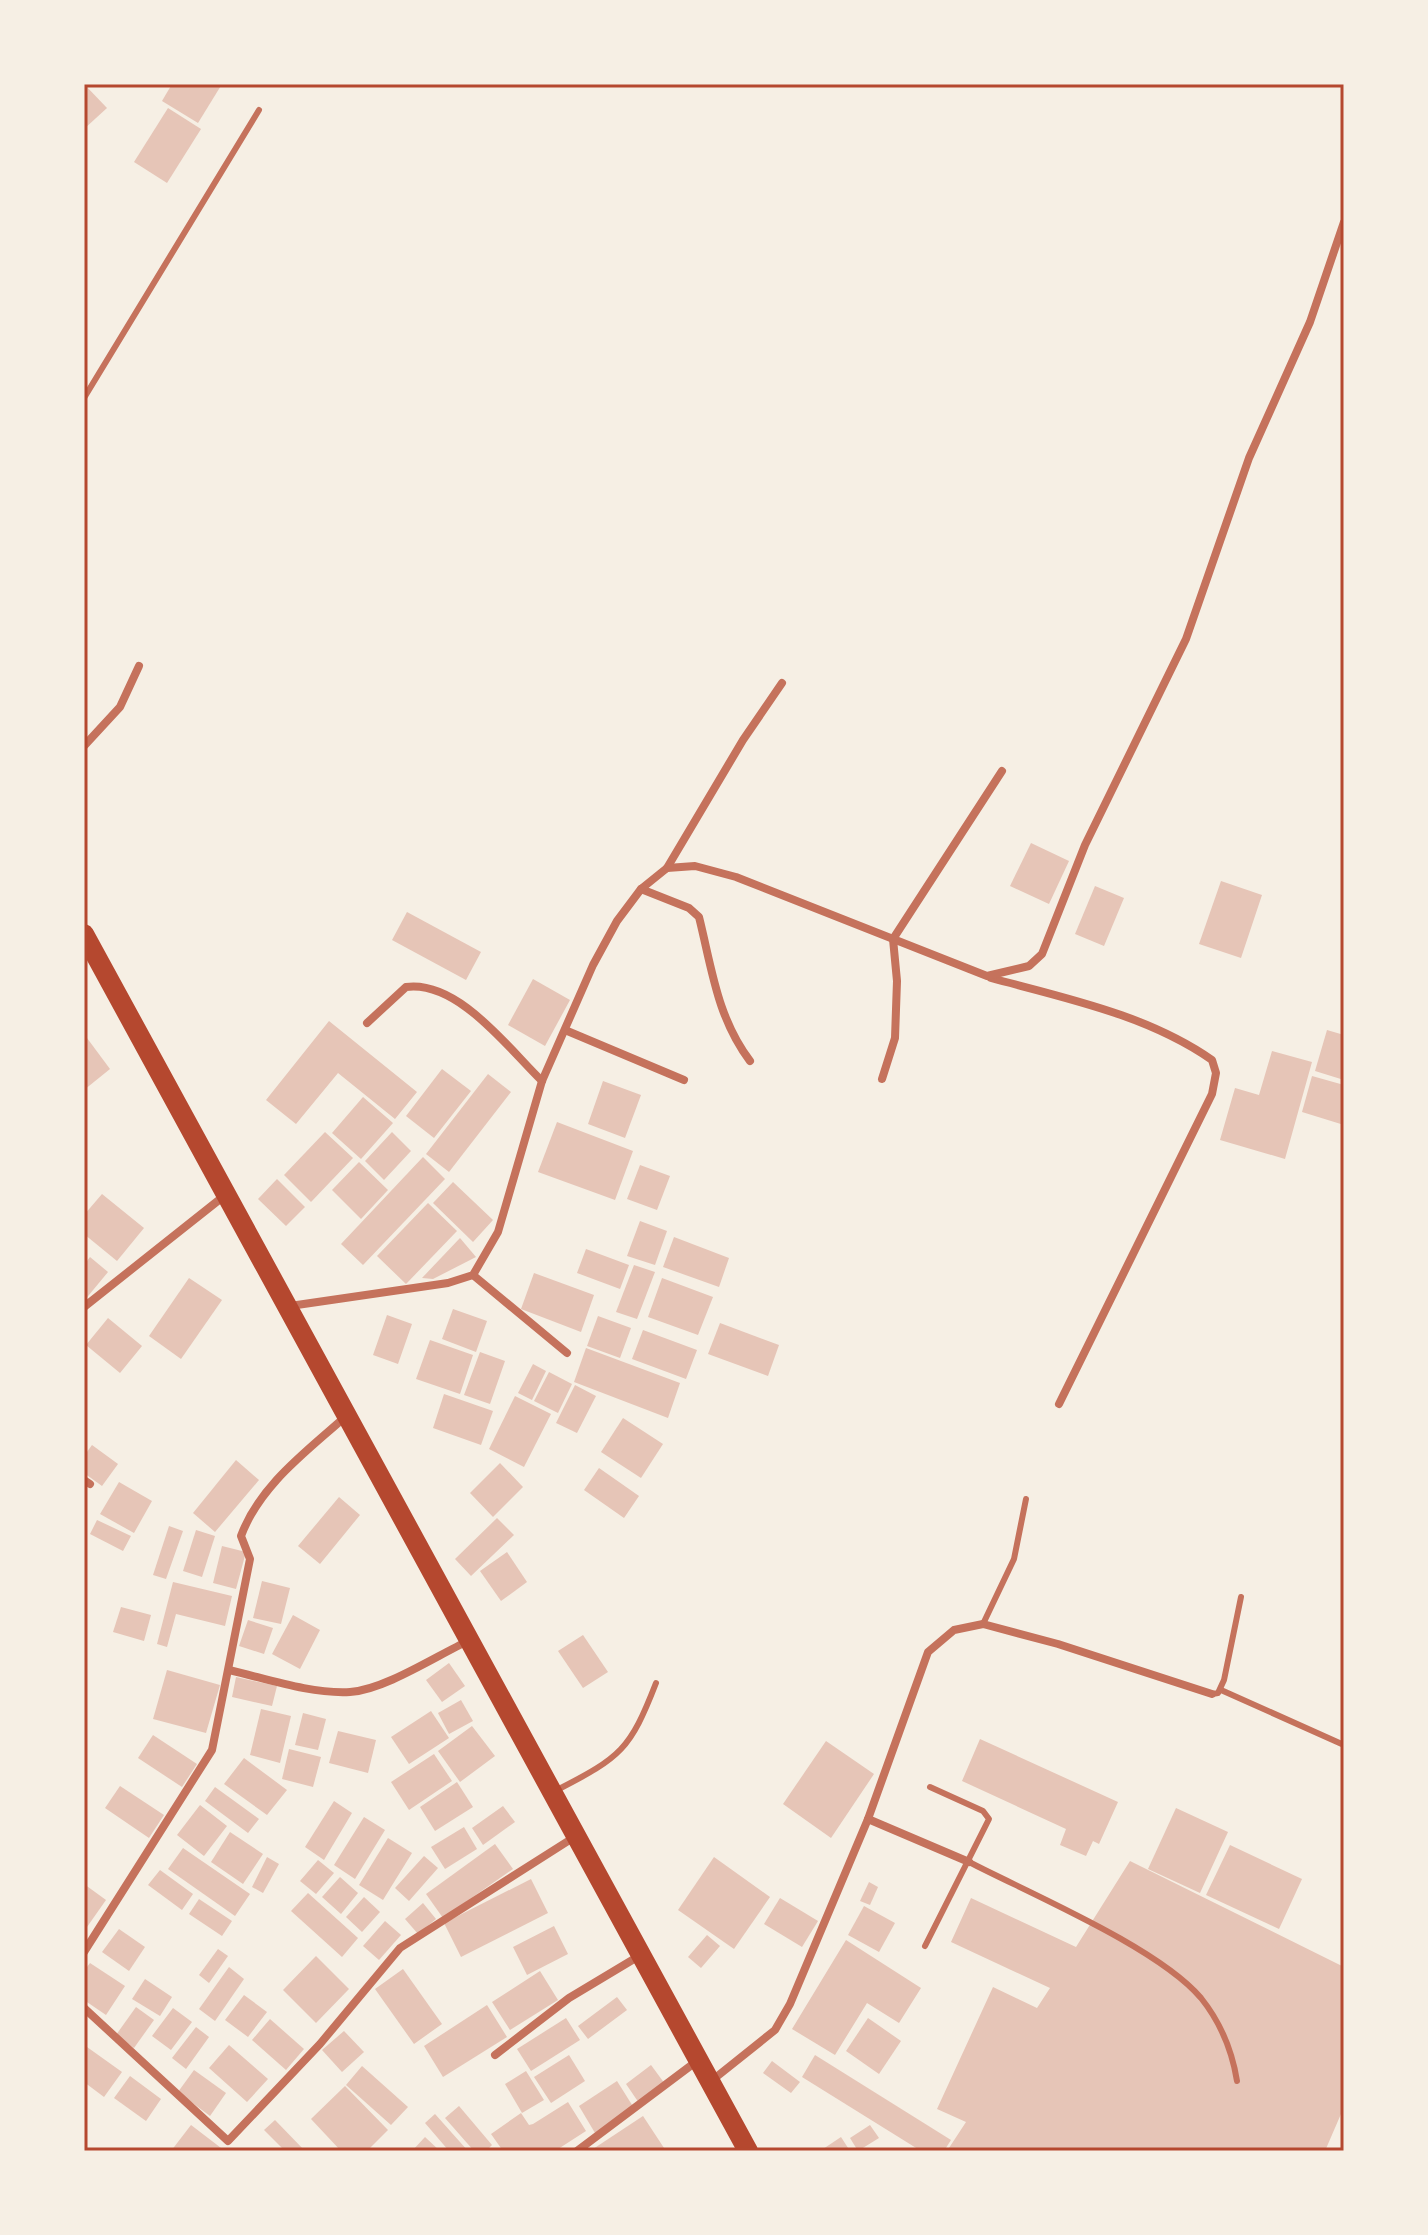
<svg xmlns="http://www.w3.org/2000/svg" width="1428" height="2235" font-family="'Playfair Display',serif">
  <rect width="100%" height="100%" fill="#f6efe4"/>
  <g fill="#e6c5b7">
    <polygon points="84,84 107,108 84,129"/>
    <polygon points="172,84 222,84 198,123 162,101"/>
    <polygon points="168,108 201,129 167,183 134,162"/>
    <polygon points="1031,843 1069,861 1049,904 1010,886"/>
    <polygon points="1221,881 1262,895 1241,958 1199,944"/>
    <polygon points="1095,886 1124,898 1104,946 1075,934"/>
    <polygon points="407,912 481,952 466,980 392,940"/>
    <polygon points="533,979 570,1000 545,1046 508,1025"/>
    <polygon points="329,1021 417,1092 395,1119 338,1073 296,1124 266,1100"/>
    <polygon points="1327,1030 1344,1035 1344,1080 1315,1071"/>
    <polygon points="84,1034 110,1069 84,1090"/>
    <polygon points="1272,1051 1312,1062 1285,1159 1220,1140 1235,1088 1259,1095"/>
    <polygon points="442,1069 471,1091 434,1138 406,1116"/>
    <polygon points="488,1074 511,1092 449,1172 426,1154"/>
    <polygon points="1312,1076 1344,1085 1344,1125 1302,1112"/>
    <polygon points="603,1081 641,1095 625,1138 588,1124"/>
    <polygon points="363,1097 393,1123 361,1159 332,1133"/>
    <polygon points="557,1122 633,1151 615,1200 538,1172"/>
    <polygon points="325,1132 353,1158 311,1202 284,1175"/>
    <polygon points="392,1132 411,1151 384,1180 365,1161"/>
    <polygon points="423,1157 445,1179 363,1265 341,1244"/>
    <polygon points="359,1162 388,1190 361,1219 332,1190"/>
    <polygon points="640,1165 670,1176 657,1210 627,1199"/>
    <polygon points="277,1179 305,1207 286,1226 258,1199"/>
    <polygon points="453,1182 493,1220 473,1242 433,1203"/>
    <polygon points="102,1194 144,1228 117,1261 84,1234 84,1215"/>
    <polygon points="428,1203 457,1231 406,1284 377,1256"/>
    <polygon points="640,1221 667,1231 655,1265 627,1256"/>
    <polygon points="674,1237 729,1258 719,1287 663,1267"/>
    <polygon points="460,1238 476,1257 433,1279 422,1278"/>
    <polygon points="586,1249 629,1265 620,1289 577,1273"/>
    <polygon points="90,1257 108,1272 84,1301 84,1265"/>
    <polygon points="634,1265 655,1272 637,1319 616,1312"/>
    <polygon points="534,1273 594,1295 581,1332 521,1309"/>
    <polygon points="189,1278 222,1300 181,1359 149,1336"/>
    <polygon points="662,1278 713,1297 698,1335 648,1317"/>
    <polygon points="453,1309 487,1321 476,1352 442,1339"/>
    <polygon points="387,1315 412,1324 398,1364 373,1355"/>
    <polygon points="598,1316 631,1328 620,1358 587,1346"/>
    <polygon points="108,1318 142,1346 120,1373 86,1345"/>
    <polygon points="720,1323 779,1345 768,1376 708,1354"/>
    <polygon points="643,1330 697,1350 686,1379 632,1359"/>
    <polygon points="430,1340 473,1355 460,1394 416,1379"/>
    <polygon points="586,1348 680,1383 668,1418 574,1382"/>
    <polygon points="480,1352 505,1361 490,1404 464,1395"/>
    <polygon points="533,1364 546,1371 532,1400 518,1393"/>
    <polygon points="549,1372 572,1384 558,1413 534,1401"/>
    <polygon points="575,1385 596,1396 577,1433 556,1423"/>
    <polygon points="444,1394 493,1411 481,1445 433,1428"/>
    <polygon points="515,1396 551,1414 524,1467 489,1449"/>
    <polygon points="623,1418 663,1444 641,1478 601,1452"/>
    <polygon points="92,1445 118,1464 102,1486 84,1473 84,1456"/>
    <polygon points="236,1460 259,1480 215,1532 193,1513"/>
    <polygon points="500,1463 523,1487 493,1517 470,1493"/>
    <polygon points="599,1468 639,1496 624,1518 584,1490"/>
    <polygon points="119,1482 152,1501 134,1533 100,1514"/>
    <polygon points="339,1497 360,1515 320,1564 298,1546"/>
    <polygon points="497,1518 514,1535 471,1576 455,1559"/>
    <polygon points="97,1520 131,1536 123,1551 90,1534"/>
    <polygon points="169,1526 183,1531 166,1579 153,1575"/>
    <polygon points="196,1530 215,1536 202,1577 183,1571"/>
    <polygon points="222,1546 246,1552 236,1589 213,1583"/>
    <polygon points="507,1552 527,1582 501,1601 480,1571"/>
    <polygon points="262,1581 290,1588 281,1624 253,1618"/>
    <polygon points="173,1582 232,1596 225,1626 176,1614 167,1647 157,1644"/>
    <polygon points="121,1607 151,1615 144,1641 113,1632"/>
    <polygon points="293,1615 320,1630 300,1669 272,1654"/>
    <polygon points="248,1620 273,1628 264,1654 239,1646"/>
    <polygon points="583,1635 608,1672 583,1688 558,1651"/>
    <polygon points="449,1663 465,1686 442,1702 426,1680"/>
    <polygon points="167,1670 220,1685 206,1733 153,1719"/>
    <polygon points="236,1677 277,1686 272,1706 232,1697"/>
    <polygon points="461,1700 473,1721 449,1734 438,1713"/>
    <polygon points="261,1709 291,1716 280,1763 250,1755"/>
    <polygon points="431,1711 449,1738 409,1764 391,1737"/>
    <polygon points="303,1713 326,1719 318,1750 295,1745"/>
    <polygon points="472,1726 495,1756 460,1782 438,1751"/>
    <polygon points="338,1731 376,1740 368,1773 329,1763"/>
    <polygon points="153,1735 197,1764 182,1787 138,1758"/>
    <polygon points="980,1739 1118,1802 1099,1844 1093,1841 1086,1856 1060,1845 1066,1829 962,1781"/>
    <polygon points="826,1741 874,1774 831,1838 783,1804"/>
    <polygon points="289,1749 321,1757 313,1787 282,1779"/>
    <polygon points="434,1754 452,1781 409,1810 391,1782"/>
    <polygon points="244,1758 287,1790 267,1815 224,1784"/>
    <polygon points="457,1782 473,1807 435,1831 420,1807"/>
    <polygon points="120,1786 164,1815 149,1838 105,1808"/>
    <polygon points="215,1787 259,1819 248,1833 205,1801"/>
    <polygon points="334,1801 352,1813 324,1860 305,1847"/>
    <polygon points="200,1805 227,1826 204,1856 177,1835"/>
    <polygon points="503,1806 515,1822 483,1845 472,1828"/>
    <polygon points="1176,1808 1228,1832 1200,1893 1148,1869"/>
    <polygon points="364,1817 385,1830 355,1879 334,1865"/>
    <polygon points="464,1827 477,1849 445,1869 431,1847"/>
    <polygon points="230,1832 263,1854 243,1884 211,1862"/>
    <polygon points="388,1838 412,1853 383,1900 359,1885"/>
    <polygon points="495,1844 513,1869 443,1918 426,1894"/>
    <polygon points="1230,1845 1302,1879 1279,1929 1206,1895"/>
    <polygon points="183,1848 250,1894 235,1916 168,1869"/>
    <polygon points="424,1856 438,1868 409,1901 395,1888"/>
    <polygon points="267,1857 279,1864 263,1893 252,1887"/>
    <polygon points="714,1857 770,1897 734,1949 678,1910"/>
    <polygon points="318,1860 334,1873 316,1894 300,1881"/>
    <polygon points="1130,1861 1344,1967 1344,2107 1325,2151 947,2151 966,2122 937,2109 993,1987 1037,2008 1050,1988 951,1942 971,1898 1076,1947"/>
    <polygon points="160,1870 193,1894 182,1910 148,1885"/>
    <polygon points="340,1877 358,1893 341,1914 322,1897"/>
    <polygon points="531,1879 548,1913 461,1957 444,1923"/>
    <polygon points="869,1882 878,1887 870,1905 860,1901"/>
    <polygon points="84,1884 106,1900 87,1927 84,1925"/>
    <polygon points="308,1893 358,1938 342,1957 291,1911"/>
    <polygon points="364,1897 380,1912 362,1932 346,1917"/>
    <polygon points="780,1898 818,1921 802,1947 764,1924"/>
    <polygon points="199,1899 232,1921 222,1936 189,1914"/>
    <polygon points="423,1903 436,1919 418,1934 405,1919"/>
    <polygon points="864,1906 895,1923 879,1952 848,1935"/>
    <polygon points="385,1921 401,1935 379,1960 363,1946"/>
    <polygon points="554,1926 568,1954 527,1975 513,1947"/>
    <polygon points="119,1929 145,1947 129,1971 102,1952"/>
    <polygon points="707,1935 720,1946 701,1968 688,1957"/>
    <polygon points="846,1940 921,1988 899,2023 867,2003 835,2055 792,2029"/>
    <polygon points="218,1949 228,1956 209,1983 199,1975"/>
    <polygon points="316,1956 349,1989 316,2023 283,1990"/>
    <polygon points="90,1963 125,1986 106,2015 84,2000 84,1971"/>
    <polygon points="229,1967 244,1979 215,2021 199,2009"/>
    <polygon points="403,1969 442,2024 414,2044 375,1989"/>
    <polygon points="540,1971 558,2000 510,2030 492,2002"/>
    <polygon points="145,1979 172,1997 160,2016 132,1999"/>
    <polygon points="244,1995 267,2012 248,2037 225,2020"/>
    <polygon points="617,1997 627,2010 588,2039 578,2026"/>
    <polygon points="487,2005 507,2037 443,2077 424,2046"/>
    <polygon points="136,2007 154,2020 134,2048 116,2035"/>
    <polygon points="173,2008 192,2022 171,2050 152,2036"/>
    <polygon points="566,2018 580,2040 531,2071 517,2049"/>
    <polygon points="868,2018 901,2041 879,2074 846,2051"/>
    <polygon points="270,2019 304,2049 286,2070 252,2040"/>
    <polygon points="196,2027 209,2037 186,2069 172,2058"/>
    <polygon points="344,2031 364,2052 342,2072 322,2050"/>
    <polygon points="229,2045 268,2079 247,2102 209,2068"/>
    <polygon points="87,2047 122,2072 104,2097 84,2082"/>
    <polygon points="569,2055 585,2081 551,2103 534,2077"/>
    <polygon points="815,2055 951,2140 944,2151 921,2151 802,2077"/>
    <polygon points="772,2061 800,2082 791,2093 763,2073"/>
    <polygon points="651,2065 665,2084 639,2103 626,2084"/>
    <polygon points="362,2066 408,2107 391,2125 346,2085"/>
    <polygon points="194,2070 226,2093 210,2116 178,2092"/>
    <polygon points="526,2071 544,2100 522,2113 505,2084"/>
    <polygon points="130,2076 161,2099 146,2121 114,2098"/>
    <polygon points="617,2081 634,2108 595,2133 579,2106"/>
    <polygon points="345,2086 388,2130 367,2151 341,2151 311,2119"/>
    <polygon points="568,2102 586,2131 555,2151 503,2151 491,2134 521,2113 529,2125 533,2124"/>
    <polygon points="459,2106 492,2145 486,2151 474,2151 445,2118"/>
    <polygon points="435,2114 468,2151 449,2151 425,2123"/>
    <polygon points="643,2116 666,2151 590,2151"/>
    <polygon points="275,2120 305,2151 285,2151 264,2130"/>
    <polygon points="191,2125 225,2151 171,2151"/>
    <polygon points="870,2125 879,2138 858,2151 850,2138"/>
    <polygon points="425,2137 440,2151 412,2151"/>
    <polygon points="841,2137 850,2151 820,2151"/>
  </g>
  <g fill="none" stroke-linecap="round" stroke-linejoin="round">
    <g stroke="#c5725c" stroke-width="6">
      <polyline points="84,398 259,110"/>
      <polyline points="983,1624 1014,1559 1026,1499"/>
      <polyline points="1221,1690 1344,1745"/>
      <polyline points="1212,1694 1218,1693 1224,1680 1241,1597"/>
      <path d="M557 1790C621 1757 630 1750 656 1683"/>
      <path d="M969 1862C1031 1894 1159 1948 1201 1998 1221 2023 1232 2050 1237 2081"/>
      <polyline points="925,1946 989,1819 983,1811 930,1787"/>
    </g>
    <g stroke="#c5725c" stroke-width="8">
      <polyline points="84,746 120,707 139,666"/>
      <polyline points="667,868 743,740 782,683"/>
      <path d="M641 889 689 908 699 917C712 969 717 1017 750 1061"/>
      <path d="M991 978C1065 998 1148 1015 1212 1060L1216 1073 1212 1094 1059 1404"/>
      <path d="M367 1023 406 987C458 980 508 1048 542 1081"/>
      <polyline points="565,1030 684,1080"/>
      <polyline points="882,1079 895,1038 897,981 893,939 1002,771"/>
      <polyline points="473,1275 567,1353"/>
      <polyline points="290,1306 448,1283 473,1275 498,1232 542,1081 593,965 617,921 641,889 667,868 695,866 736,877 987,976 1029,966 1042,954 1085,845 1186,639 1249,458 1310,322 1344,222"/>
      <polyline points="84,1307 224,1196"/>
      <polyline points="84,1480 90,1484"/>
      <path d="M229 1670C268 1679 310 1694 350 1692 384 1690 436 1656 468 1641"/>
      <polyline points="868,1819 969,1862"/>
      <path d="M84 1952 212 1750 250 1559 241 1536C260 1485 306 1452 345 1417"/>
      <polyline points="84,2008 228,2141 320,2044 400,1948 576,1836"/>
      <polyline points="495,2055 569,1998 639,1956"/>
      <polyline points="710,2082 775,2030 790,2004 868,1819 928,1652 954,1630 983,1624 1058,1644 1212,1694"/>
      <polyline points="577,2151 697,2061"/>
    </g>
    <polyline stroke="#b5482f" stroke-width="20" points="84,934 748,2151"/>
  </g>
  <rect width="1428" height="2235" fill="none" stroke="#f6efe4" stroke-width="172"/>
  <rect x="86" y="86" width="1256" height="2063" fill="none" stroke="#b5482f" stroke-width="3"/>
</svg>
